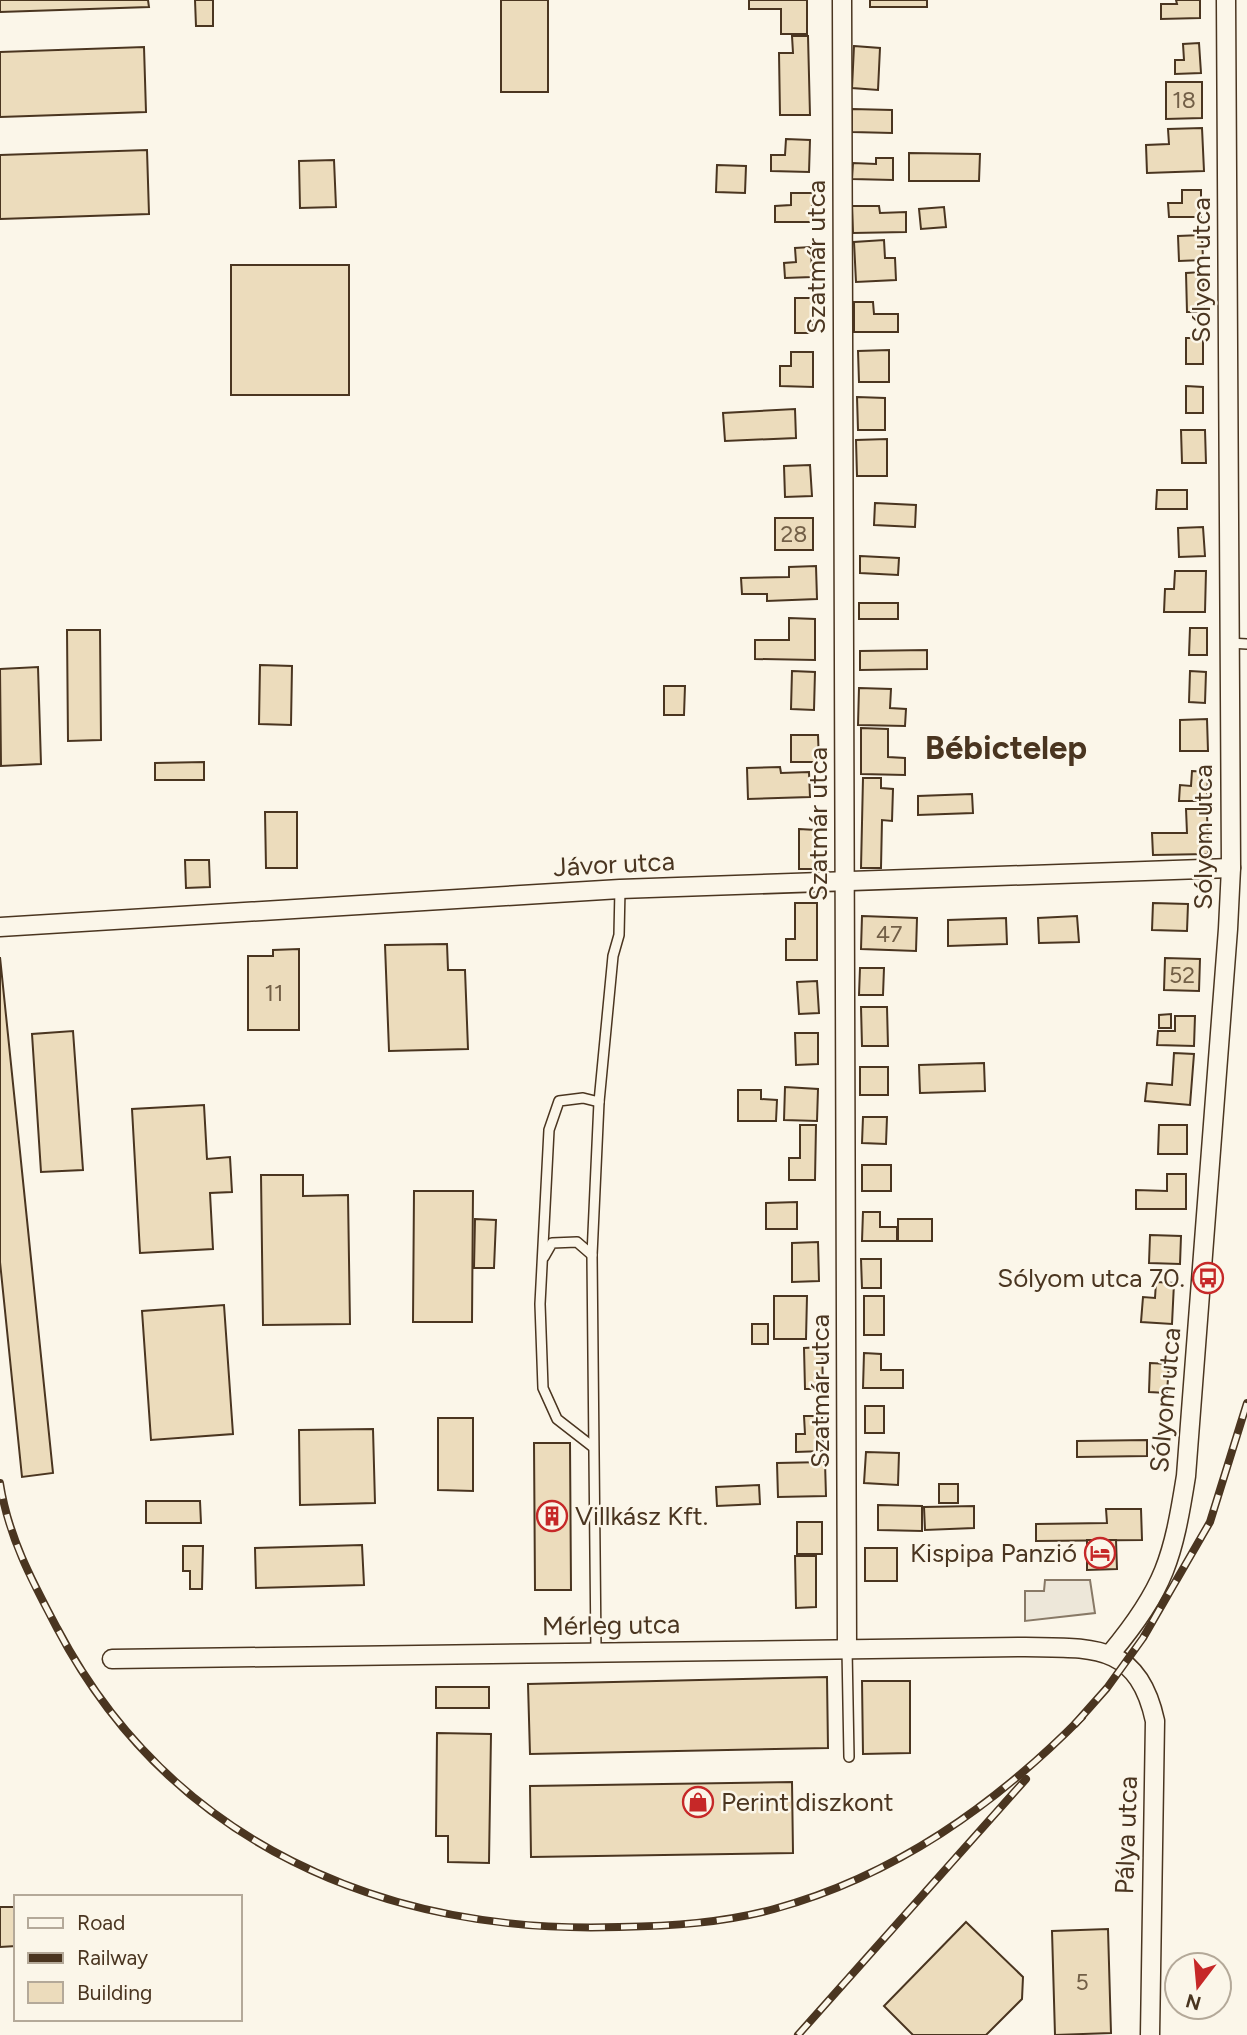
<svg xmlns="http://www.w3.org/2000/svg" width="1247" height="2035" font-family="Figtree,sans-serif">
  <rect width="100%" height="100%" fill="#fbf6e9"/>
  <polygon fill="#ede7d9" stroke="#887966" stroke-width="2" points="1045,1580 1090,1580 1095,1613 1025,1621 1025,1591 1044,1591"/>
  <g fill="#ecdcbc" stroke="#4a3520" stroke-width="2">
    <polygon points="0,0 148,0 149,7 0,12"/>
    <polygon points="195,0 213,0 213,26 196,26"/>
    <rect x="501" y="0" width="47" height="92"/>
    <polygon points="749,0 807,0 807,34 781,34 781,9 749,9"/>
    <rect x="870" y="0" width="57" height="7"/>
    <polygon points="1176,0 1200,0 1200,18 1161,19 1161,4 1177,4"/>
    <polygon points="792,36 808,36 810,115 780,115 779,53 793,53"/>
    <polygon points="1199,43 1201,73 1175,74 1175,60 1184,60 1183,44"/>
    <polygon points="854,46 880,48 878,90 852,88"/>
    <polygon points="144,47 146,112 0,117 0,52"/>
    <polygon points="1166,82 1202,82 1202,118 1166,119"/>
    <polygon points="852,109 892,110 892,133 852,132"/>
    <polygon points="1202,128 1204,171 1147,173 1146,145 1169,144 1168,129"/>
    <polygon points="786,139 810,140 809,172 771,171 771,155 785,155"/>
    <polygon points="147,150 149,214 0,219 0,155"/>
    <polygon points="909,153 980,154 979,181 909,181"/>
    <polygon points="876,158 893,158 893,180 852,179 853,163 876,164"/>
    <polygon points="334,160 336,207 300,208 299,161"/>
    <polygon points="717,165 746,166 745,193 716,192"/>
    <polygon points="1182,190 1201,190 1201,217 1169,217 1168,203 1182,203"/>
    <polygon points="791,193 812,193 812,222 775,222 775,206 791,205"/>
    <polygon points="852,206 879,206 880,213 906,212 906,232 853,233"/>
    <polygon points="944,207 946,227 921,229 919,209"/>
    <polygon points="1202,235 1203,260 1179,261 1178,236"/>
    <polygon points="884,240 885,258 895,258 896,280 856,282 854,242"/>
    <polygon points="811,247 812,277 785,278 784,263 796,262 795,248"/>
    <rect x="231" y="265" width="118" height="130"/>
    <polygon points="1203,272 1204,312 1187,312 1186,273"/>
    <rect x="795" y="298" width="18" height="35"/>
    <polygon points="854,302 873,302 874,314 898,314 898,332 854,332"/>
    <rect x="1186" y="338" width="17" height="26"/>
    <polygon points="889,350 889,382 859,382 858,351"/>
    <polygon points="791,352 813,352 813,387 780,386 780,366 791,366"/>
    <polygon points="1186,386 1203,387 1203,413 1186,413"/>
    <polygon points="857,397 885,398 885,430 858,430"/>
    <polygon points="795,409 796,438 725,441 723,413"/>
    <polygon points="1181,430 1205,430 1206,463 1182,463"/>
    <polygon points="887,439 887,476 857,476 856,440"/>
    <polygon points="810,465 812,496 785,497 784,466"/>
    <polygon points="1157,490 1187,490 1187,509 1156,509"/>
    <polygon points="875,503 916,505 915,527 874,525"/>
    <rect x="775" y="518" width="38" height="32"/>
    <polygon points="1203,527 1205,556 1179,557 1178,528"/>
    <polygon points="860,556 899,558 898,575 860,573"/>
    <polygon points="816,566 817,599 767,601 767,594 742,594 741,578 789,577 789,567"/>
    <polygon points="1175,571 1206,571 1205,612 1164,612 1165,589 1174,589"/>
    <rect x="859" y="603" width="39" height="16"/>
    <polygon points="789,618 815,619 815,660 755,659 755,640 789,640"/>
    <polygon points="1190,628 1207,628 1207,655 1189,655"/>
    <polygon points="67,630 100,630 101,740 68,741"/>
    <polygon points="927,650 927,669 860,670 860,651"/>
    <polygon points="260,665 292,666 291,725 259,724"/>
    <polygon points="38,667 41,764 1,766 0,669"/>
    <polygon points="792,671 815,672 814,710 791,709"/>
    <polygon points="1190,671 1206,672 1205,703 1189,702"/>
    <polygon points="664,686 685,686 684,715 664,715"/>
    <polygon points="859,688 891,689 890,708 906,709 905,726 858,725"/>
    <polygon points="1207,719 1208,751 1180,751 1180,720"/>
    <polygon points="861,728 888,729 888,757 905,758 905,775 861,774"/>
    <polygon points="791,735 818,735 819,762 791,762"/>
    <polygon points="204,762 204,780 155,780 155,763"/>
    <polygon points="780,767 781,773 809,772 810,797 748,799 747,768"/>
    <polygon points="1192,771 1208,772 1207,801 1179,801 1180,785 1191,786"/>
    <polygon points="863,778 881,778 881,788 893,789 892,821 882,820 881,868 861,868"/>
    <polygon points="972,794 973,813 918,815 918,796"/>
    <polygon points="1186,809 1207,809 1208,854 1153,855 1152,833 1187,833"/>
    <polygon points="265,812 297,812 297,868 266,868"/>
    <polygon points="799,829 816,830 817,869 799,869"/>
    <polygon points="185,860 209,860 210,887 186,888"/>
    <polygon points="795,903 817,903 817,960 786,960 786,939 795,939"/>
    <polygon points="1153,903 1188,904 1187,931 1152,930"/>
    <polygon points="862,916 917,918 916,951 861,949"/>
    <polygon points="1077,916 1079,942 1039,943 1038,918"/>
    <polygon points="1006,918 1007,944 948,946 948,920"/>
    <polygon points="447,944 448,970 465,970 468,1049 389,1051 385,945"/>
    <polygon points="299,949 299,1030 248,1030 248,956 273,956 273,950"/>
    <polygon points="0,957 53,1473 22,1477 0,1262"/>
    <polygon points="1165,958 1200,959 1199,991 1164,990"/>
    <polygon points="860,968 884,968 883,995 859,995"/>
    <polygon points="817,981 819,1013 799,1014 797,982"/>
    <polygon points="861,1007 887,1007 888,1046 862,1046"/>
    <polygon points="1171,1014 1171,1028 1159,1028 1159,1015"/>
    <polygon points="1175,1016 1195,1016 1194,1046 1157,1045 1158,1031 1175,1031"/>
    <polygon points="73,1031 83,1170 41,1172 32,1034"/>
    <polygon points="795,1033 818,1033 818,1064 796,1065"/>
    <polygon points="1174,1053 1194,1054 1190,1105 1145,1101 1147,1083 1172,1085"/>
    <polygon points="984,1063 985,1091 920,1093 919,1065"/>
    <rect x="860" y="1067" width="28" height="28"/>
    <polygon points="785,1087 818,1089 817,1121 784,1120"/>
    <polygon points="738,1090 761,1090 761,1099 777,1100 776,1121 738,1121"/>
    <polygon points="204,1105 207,1159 230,1157 232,1192 210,1193 213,1249 140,1253 132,1109"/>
    <polygon points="863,1117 887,1117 886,1144 862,1143"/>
    <polygon points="800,1125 816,1125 815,1180 789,1180 789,1158 800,1158"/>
    <polygon points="1159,1125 1187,1125 1187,1154 1158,1154"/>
    <rect x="862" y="1165" width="29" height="26"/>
    <polygon points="1167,1174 1186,1174 1186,1209 1136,1209 1136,1190 1167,1191"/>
    <polygon points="261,1175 303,1175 303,1196 348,1195 350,1324 263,1325"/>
    <polygon points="414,1191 473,1191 472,1322 413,1322"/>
    <polygon points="797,1202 797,1229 766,1229 766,1203"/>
    <polygon points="863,1212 880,1212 880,1227 897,1227 897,1241 862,1241"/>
    <polygon points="475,1219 496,1220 494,1268 474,1268"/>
    <rect x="898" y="1219" width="34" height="22"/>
    <polygon points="1150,1235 1181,1236 1180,1264 1149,1263"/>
    <polygon points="818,1242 819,1281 792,1282 792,1243"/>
    <polygon points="861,1259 881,1259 881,1288 862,1288"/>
    <polygon points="1156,1282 1174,1283 1172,1324 1141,1322 1143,1297 1155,1298"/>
    <polygon points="774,1296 807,1296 806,1339 774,1339"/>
    <rect x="864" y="1296" width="20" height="39"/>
    <polygon points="224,1305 233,1434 151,1440 142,1311"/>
    <rect x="752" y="1324" width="16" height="20"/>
    <polygon points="822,1347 823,1389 805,1389 804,1348"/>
    <polygon points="864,1353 881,1354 881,1370 903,1370 903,1388 863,1388"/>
    <polygon points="1150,1363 1169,1364 1167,1393 1149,1392"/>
    <rect x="865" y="1406" width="19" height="27"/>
    <polygon points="804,1416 822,1416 823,1451 796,1452 796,1434 805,1434"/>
    <polygon points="438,1418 473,1418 473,1491 438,1490"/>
    <polygon points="373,1429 375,1503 300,1505 299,1430"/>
    <polygon points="1147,1440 1147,1456 1077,1457 1077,1441"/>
    <polygon points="534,1443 570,1443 571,1590 535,1590"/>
    <polygon points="866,1452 899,1453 898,1485 864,1483"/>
    <polygon points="825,1462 826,1496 778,1497 777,1463"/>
    <rect x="939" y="1484" width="19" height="19"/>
    <polygon points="759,1485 760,1504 717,1506 716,1487"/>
    <polygon points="146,1501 200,1501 201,1523 146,1523"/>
    <polygon points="878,1505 922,1506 922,1531 878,1530"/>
    <polygon points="974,1506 974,1528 925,1530 924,1507"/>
    <polygon points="1106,1509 1141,1509 1142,1540 1036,1541 1036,1524 1107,1523"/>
    <rect x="797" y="1522" width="25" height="32"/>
    <polygon points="1087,1540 1116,1540 1117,1569 1087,1570"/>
    <polygon points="362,1545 364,1585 256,1588 255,1548"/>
    <polygon points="183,1546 203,1546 202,1589 190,1589 190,1571 183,1571"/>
    <rect x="865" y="1548" width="32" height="33"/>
    <polygon points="795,1556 816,1556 816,1607 796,1608"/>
    <polygon points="827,1677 828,1748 530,1754 528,1684"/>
    <polygon points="862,1681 910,1681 910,1753 863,1754"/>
    <rect x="436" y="1687" width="53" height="21"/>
    <polygon points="437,1733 491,1734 489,1863 448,1862 448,1836 436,1836"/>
    <polygon points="792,1782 793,1853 531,1857 530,1786"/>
    <polygon points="0,1907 16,1907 16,1946 0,1947"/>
    <polygon points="966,1922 1023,1977 1022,1999 986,2035 913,2035 884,2006"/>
    <polygon points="1108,1929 1111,2033 1055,2035 1052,1931"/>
  </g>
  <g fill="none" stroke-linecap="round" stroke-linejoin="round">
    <g stroke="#4a3520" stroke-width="12">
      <g id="lane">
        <polyline points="1229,643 1247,644"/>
        <polyline points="544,1257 552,1243 577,1242 592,1255"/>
        <polyline points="593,1447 557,1419 543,1388 540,1304 549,1130 559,1101 583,1098 599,1102"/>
        <polyline points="847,1649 849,1757"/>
        <polyline points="596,1651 592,1255 599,1102 613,956 619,935 620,889"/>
      </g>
    </g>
    <g stroke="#4a3520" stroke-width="21">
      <g id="street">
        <polyline points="842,0 847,1649"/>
        <polyline points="0,927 620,889 1231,868"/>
        <path d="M1111 1653C1165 1588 1173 1558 1186 1476L1228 929 1231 868 1226 0"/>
        <path d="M112 1659 1025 1647C1091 1648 1138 1642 1155 1721L1150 2035"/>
      </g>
    </g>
    <use href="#lane" stroke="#fbf6e9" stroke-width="9"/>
    <use href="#street" stroke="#fbf6e9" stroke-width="18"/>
    <g stroke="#4a3520" stroke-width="8">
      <g id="rail">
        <path d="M0 1483C8 1536 32 1581 57 1628 170 1843 384 1935 619 1927 671 1926 723 1923 774 1909 895 1876 995 1805 1082 1717"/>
        <polyline points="1075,1724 1107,1688 1143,1638 1210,1522 1247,1403"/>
        <polyline points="798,2035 1026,1779"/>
      </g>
    </g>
    <use href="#rail" stroke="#fbf6e9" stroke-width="5" stroke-dasharray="16" stroke-linecap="butt"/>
  </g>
  <defs>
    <g id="bus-ring" transform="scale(1.575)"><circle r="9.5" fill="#fbf6e9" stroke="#c62828" stroke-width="1.5"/><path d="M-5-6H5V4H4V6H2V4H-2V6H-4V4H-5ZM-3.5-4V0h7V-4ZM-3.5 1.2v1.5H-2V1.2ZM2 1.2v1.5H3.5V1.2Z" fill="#c62828"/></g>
    <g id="building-ring" transform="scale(1.575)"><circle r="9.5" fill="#fbf6e9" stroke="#c62828" stroke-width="1.5"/><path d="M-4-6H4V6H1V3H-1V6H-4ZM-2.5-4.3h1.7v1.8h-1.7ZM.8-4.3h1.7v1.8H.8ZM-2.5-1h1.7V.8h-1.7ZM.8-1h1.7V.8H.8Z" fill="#c62828"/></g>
    <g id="hotel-ring" transform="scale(1.575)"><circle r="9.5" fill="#fbf6e9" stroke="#c62828" stroke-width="1.5"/><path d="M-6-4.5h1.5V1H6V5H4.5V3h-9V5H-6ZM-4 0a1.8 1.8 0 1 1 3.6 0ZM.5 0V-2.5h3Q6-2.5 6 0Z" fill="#c62828"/></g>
    <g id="shop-ring" transform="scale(1.575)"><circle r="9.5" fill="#fbf6e9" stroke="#c62828" stroke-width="1.5"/><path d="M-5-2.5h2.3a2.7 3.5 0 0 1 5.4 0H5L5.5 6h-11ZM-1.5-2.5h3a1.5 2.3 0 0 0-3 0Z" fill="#c62828"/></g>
  </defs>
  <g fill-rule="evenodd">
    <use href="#bus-ring" x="1208" y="1278"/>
    <use href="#building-ring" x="552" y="1516"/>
    <use href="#hotel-ring" x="1100" y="1553"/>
    <use href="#shop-ring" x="698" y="1802"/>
  </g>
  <g text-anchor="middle" stroke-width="5" stroke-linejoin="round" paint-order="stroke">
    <g font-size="23" fill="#725f47">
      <text x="1184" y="108">18</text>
      <text x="794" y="542">28</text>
      <text x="889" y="942">47</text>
      <text x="1182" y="983">52</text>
      <text x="274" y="1001">11</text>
      <text x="1082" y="1990">5</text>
    </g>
    <g font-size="26" fill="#4a3520" stroke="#fbf6e9">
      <text transform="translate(816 257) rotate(-90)" y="9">Szatmár utca</text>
      <text transform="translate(1201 270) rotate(-90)" y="9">Sólyom utca</text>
      <text transform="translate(818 824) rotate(-90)" y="9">Szatmár utca</text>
      <text transform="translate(1203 837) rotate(-90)" y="9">Sólyom utca</text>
      <text transform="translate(614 864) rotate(-3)" y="9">Jávor utca</text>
      <text transform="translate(820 1391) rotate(-90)" y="9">Szatmár utca</text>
      <text transform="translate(1165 1400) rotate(-85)" y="9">Sólyom utca</text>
      <text transform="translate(611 1625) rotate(-1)" y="9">Mérleg utca</text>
      <text transform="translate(1126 1835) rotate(-88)" y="9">Pálya utca</text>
    </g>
    <g font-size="26" fill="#4a3520" stroke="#fbf6e9" text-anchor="end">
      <text x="1185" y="1287">Sólyom utca 70.</text>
      <text x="575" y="1525" text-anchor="start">Villkász Kft.</text>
      <text x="1077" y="1562">Kispipa Panzió</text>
      <text x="721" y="1811" text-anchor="start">Perint diszkont</text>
    </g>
    <g font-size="33" font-weight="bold" fill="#4a3520" stroke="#fbf6e9">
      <text x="1006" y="759">Bébictelep</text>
    </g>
  </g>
  <rect x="14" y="1895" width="228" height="126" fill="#fbf6e9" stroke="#b4a999" stroke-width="2"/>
  <rect x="28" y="1918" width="35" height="10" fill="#fbf6e9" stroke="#b4a999" stroke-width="2"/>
  <text x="77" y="1930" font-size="21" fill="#4a3520">Road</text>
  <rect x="28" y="1953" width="35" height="10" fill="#4a3520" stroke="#b4a999" stroke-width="2"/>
  <text x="77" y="1965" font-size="21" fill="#4a3520">Railway</text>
  <rect x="28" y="1982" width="35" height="21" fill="#ecdcbc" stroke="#b4a999" stroke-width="2"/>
  <text x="77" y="2000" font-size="21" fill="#4a3520">Building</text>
  <g transform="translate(1198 1986) rotate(196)"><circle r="33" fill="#fbf6e9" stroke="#b4a999" stroke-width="2"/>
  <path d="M0-5L12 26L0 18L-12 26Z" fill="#c62828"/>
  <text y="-10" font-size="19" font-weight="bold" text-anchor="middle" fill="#4a3520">N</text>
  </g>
</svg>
